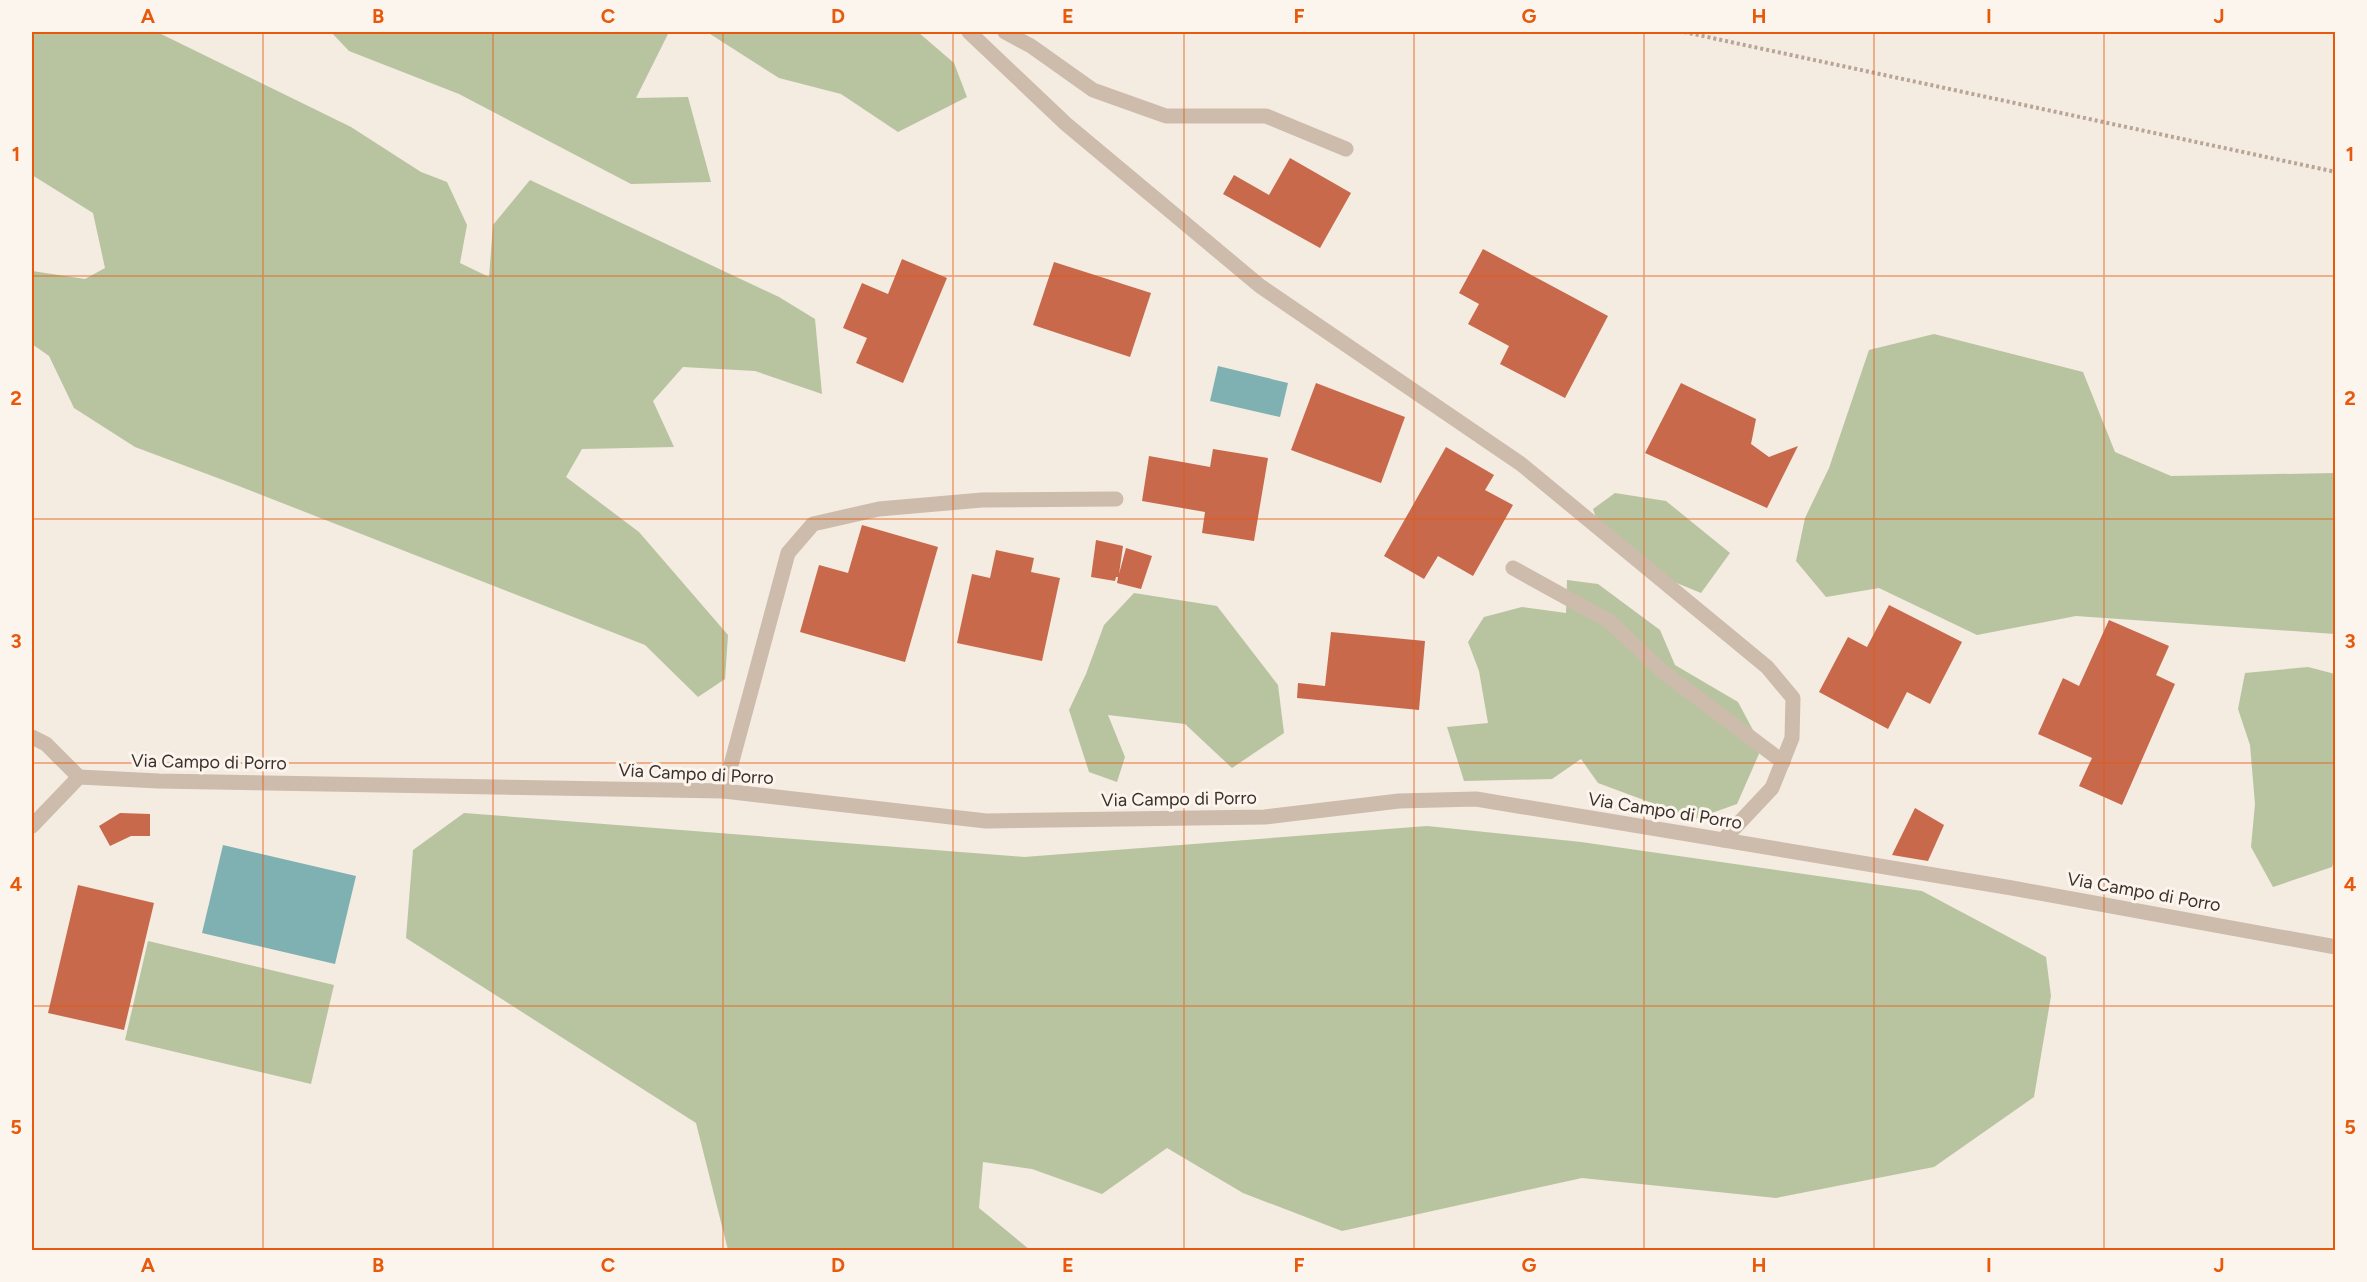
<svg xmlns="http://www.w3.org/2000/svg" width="2367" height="1282" font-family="Figtree,sans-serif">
  <rect width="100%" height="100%" fill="#f4ebe1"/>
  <g fill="#b8c4a0">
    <polygon points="32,32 157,32 351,127 421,172 447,182 467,225 460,263 489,277 493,225 530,180 779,297 815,319 822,394 755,371 683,367 653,401 674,447 582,449 566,477 639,532 728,635 725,679 698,697 645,645 231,483 135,447 74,408 49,356 32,344 32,271 85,279 105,268 93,213 32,175"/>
    <polygon points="331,32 669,32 636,98 688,97 711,182 631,184 459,94 349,51"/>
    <polygon points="707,32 918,32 954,63 967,97 898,132 841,94 779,78"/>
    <polygon points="1934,334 2083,372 2115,452 2171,476 2335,473 2335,634 2076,616 1977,635 1879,588 1826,597 1796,561 1805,518 1829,468 1869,350"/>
    <polygon points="1615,493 1666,501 1730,553 1701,593 1650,572 1601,533 1593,509"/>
    <polygon points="1567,580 1598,584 1660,630 1675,665 1738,702 1762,747 1737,804 1695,819 1598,783 1581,759 1552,779 1464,781 1447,727 1488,723 1479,671 1468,642 1484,617 1522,607 1566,613"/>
    <polygon points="1134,593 1217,606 1278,685 1284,733 1232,768 1185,724 1108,715 1125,757 1117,782 1089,772 1069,710 1086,674 1104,625"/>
    <polygon points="2308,667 2335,674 2335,859 2332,867 2273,887 2251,847 2255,804 2250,745 2238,709 2245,673"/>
    <polygon points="464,813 1024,857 1427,826 1581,842 1922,891 2046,957 2051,996 2034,1097 1934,1167 1776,1198 1582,1178 1342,1231 1243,1193 1167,1148 1102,1194 1032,1169 983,1162 979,1208 1030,1250 728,1250 696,1123 406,938 413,850"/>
    <polygon points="148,941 334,985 311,1084 125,1040"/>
  </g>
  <g fill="#7fb0b2">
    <polygon points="1218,366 1288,383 1280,417 1210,401"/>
    <polygon points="223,845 356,876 335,964 202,933"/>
  </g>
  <g fill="#c8694b">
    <polygon points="1290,158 1351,193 1320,248 1223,194 1234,175 1269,195"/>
    <polygon points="1483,249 1608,316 1565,398 1500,364 1509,346 1468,324 1479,304 1459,293"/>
    <polygon points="902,259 947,278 903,383 856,363 867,338 843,328 862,283 888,294"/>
    <polygon points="1054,262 1151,293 1130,357 1033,325"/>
    <polygon points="1316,383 1405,417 1381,483 1291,450"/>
    <polygon points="1681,383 1756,419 1751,444 1769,457 1798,446 1767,508 1645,453"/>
    <polygon points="1446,447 1494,475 1485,490 1513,505 1473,576 1438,556 1424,579 1384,556"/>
    <polygon points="1213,449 1268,458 1254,541 1202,533 1205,512 1142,501 1149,456 1210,467"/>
    <polygon points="862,525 938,547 905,662 800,632 819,565 848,573"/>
    <polygon points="1096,540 1123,546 1119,574 1126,548 1152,556 1141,589 1117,583 1118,577 1116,577 1115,581 1091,577"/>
    <polygon points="996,550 1034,558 1031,572 1060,578 1042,661 957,643 972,574 990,578"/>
    <polygon points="1889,605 1962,642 1930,704 1907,692 1888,729 1819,692 1848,637 1867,647"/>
    <polygon points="2109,620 2169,646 2156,675 2175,684 2122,805 2079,786 2092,758 2038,734 2063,678 2079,686"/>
    <polygon points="1331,632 1425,641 1419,710 1297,698 1298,683 1325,686"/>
    <polygon points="1915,808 1944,825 1928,861 1892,855"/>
    <polygon points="120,813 150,814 150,836 131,836 110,846 99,826"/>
    <polygon points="78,885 154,903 124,1030 48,1013"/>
  </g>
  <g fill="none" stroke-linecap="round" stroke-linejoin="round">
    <polyline stroke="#b9a596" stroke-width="4" stroke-dasharray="3 3" stroke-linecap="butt" points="1684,32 2336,172"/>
    <g stroke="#cdbbac" stroke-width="15">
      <polyline points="1005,32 1031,46 1093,90 1166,116 1266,116 1346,149"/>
      <polyline points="1513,568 1609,621 1662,671 1783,762"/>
    </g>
    <g stroke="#cdbbac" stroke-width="15">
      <polyline points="969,32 1066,124 1260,286 1521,464 1767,667 1793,698 1792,738 1772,788 1723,840"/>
      <polyline points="32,737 46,744 79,777"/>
      <polyline points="724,791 788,553 813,524 879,509 982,500 1116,499"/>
      <polyline points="32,826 79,777 159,781 724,791 986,821 1265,817 1399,801 1476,799 2012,888 2336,947"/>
    </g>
  </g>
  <path fill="none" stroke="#e8590c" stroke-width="1.5" stroke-opacity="0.55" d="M263 32V1250M493 32V1250M723 32V1250M953 32V1250M1184 32V1250M1414 32V1250M1644 32V1250M1874 32V1250M2104 32V1250M32 276H2336M32 519H2336M32 763H2336M32 1006H2336"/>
  <g text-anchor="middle" stroke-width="6" stroke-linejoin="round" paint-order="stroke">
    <g font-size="18" fill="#3b302b" stroke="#fbf5ee">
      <text transform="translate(209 762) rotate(1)" y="6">Via Campo di Porro</text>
      <text transform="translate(696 774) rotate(3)" y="6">Via Campo di Porro</text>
      <text transform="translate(1179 799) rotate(-1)" y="6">Via Campo di Porro</text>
      <text transform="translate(1665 811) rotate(9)" y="6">Via Campo di Porro</text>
      <text transform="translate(2144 892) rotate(10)" y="6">Via Campo di Porro</text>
    </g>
  </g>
  <rect width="2367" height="1282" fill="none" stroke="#fbf5ee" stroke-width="66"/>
  <rect x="33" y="33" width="2301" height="1216" fill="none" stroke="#e8590c" stroke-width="2"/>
  <g font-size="20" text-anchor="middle" font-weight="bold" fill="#e8590c">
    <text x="148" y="23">A</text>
    <text x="378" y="23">B</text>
    <text x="608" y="23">C</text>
    <text x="838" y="23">D</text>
    <text x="1068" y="23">E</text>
    <text x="1299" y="23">F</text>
    <text x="1529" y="23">G</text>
    <text x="1759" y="23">H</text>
    <text x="1989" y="23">I</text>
    <text x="2219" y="23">J</text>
    <text x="16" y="161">1</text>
    <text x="2350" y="161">1</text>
    <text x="16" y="405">2</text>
    <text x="2350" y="405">2</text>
    <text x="16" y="648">3</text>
    <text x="2350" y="648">3</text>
    <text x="16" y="891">4</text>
    <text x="2350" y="891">4</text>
    <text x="16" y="1134">5</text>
    <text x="2350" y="1134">5</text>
    <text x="148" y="1272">A</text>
    <text x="378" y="1272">B</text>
    <text x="608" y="1272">C</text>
    <text x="838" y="1272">D</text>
    <text x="1068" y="1272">E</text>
    <text x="1299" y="1272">F</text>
    <text x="1529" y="1272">G</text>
    <text x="1759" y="1272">H</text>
    <text x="1989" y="1272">I</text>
    <text x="2219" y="1272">J</text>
  </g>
</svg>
